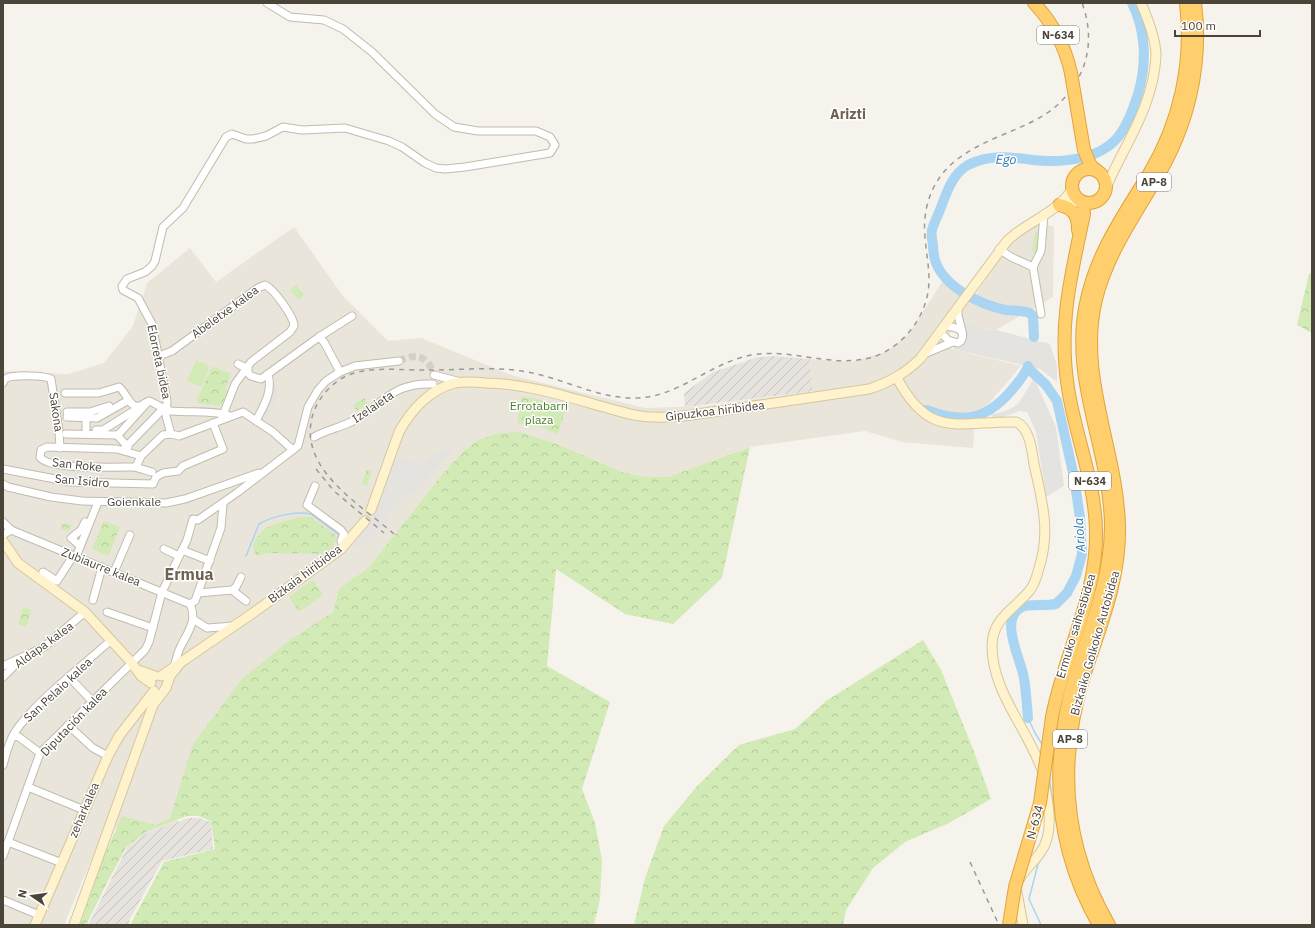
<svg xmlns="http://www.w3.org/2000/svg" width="1315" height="928" font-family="'IBM Plex Sans',sans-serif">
  <defs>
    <pattern id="industrial-furrows" width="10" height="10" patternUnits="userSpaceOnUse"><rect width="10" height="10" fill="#e6e2dd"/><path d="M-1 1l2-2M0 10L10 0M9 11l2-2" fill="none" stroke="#c7c3be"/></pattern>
    <pattern id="forest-crowns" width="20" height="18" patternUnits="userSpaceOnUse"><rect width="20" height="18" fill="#d2eab5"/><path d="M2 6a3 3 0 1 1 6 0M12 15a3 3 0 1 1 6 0" fill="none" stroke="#b6ca9c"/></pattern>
  </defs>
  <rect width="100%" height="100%" fill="#f6f3ec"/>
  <polygon fill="#eae5da" points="1042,222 1054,227 1053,297 996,330 980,329 961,320 940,346 1021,366 978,416 974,429 973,448 902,442 865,431 750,447 668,477 646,477 622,472 560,445 520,432 441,476 369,567 339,589 333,612 265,661 193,744 177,822 147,833 127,848 109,817 64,925 3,925 3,371 68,374 104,363 133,326 147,283 190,248 216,282 294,227 343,296 388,341 421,338 511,375 645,408 706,406 813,391 809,359 851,362 886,352 909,334 944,279 972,300 1011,242 1029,226"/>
  <g fill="url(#industrial-furrows)">
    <polygon points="774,356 809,359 813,391 685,407 684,393 713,372 758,357"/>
    <polygon points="188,818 198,818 211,822 213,849 162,861 130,919 128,925 88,925 127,848 147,833"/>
  </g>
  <g fill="#d2eab5">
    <polygon points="1035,232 1041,232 1038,253 1032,252"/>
    <polygon points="196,360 210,366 201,387 187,381"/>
  </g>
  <g fill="url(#forest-crowns)">
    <polygon points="1312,273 1312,333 1297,325 1309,274"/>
    <polygon points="296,285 304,295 299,300 290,290"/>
    <polygon points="212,366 231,374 225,389 228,391 221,406 198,403 197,399"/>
    <polygon points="521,397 533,398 566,408 558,434 541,427 517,423"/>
    <polygon points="364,398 368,404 357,411 353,405"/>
    <polygon points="520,432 560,445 622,472 646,477 668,477 750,447 722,578 673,624 625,614 556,569 547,666 610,702 582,789 595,823 602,860 600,899 594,925 130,925 164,862 215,849 211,821 198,816 187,816 147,831 127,846 109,879 86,925 80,925 104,856 122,816 156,825 170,818 193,744 242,679 290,640 333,612 339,589 369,567 441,476 464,451 478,440 499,433"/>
    <polygon points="367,469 372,471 367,486 362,484"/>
    <path d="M300 517H311L338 537 333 546 324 554 267 553 256 556 253 546C262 522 278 524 300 517Z"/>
    <polygon points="104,521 120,527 108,556 92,549"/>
    <polygon points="63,523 72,525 68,532 61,529"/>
    <polygon points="313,580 323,595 299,612 289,597"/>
    <polygon points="23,607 32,610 26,627 18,624"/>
    <polygon points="923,640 941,670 973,749 991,799 949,823 905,842 873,868 846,910 843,925 634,925 645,878 664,826 698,785 739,745 795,729 826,701"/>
  </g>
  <g fill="#e5e3e0">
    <polygon points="965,322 980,329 996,330 1050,344 1057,365 1057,382 1040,369 953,349"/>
    <polygon points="1034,378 1056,427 1064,486 1046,497 1036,432 1027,412 1019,411 995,420 991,415 1008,410 1018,404"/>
    <polygon points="278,385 277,397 264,423 259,420 271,395 272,386"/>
    <polygon points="447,449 451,452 416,491 397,501 385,522 375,534 357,548 352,543 365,528 372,515 393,455 420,464 428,460 433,452 442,453"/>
  </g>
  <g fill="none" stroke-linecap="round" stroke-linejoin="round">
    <g stroke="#a9d4f2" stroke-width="1.5">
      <path d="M246 556 259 524C273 516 295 511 311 514L340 536"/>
      <polyline points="1028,718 1035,733 1042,744"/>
      <polyline points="1049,774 1052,798"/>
      <polyline points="1041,925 1029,899 1038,864 1049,846"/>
    </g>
    <g stroke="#a9d4f2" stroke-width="10">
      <path d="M1034 337 1033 317 1030 313C1022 310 1015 311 1006 310 981 305 946 288 936 263 934 257 933 251 933 245 932 240 931 234 932 230 934 223 937 217 940 210 946 194 952 174 968 165 989 154 1011 157 1033 160 1063 163 1103 160 1121 133 1129 121 1134 107 1138 94 1147 64 1146 31 1132 3"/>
      <path d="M926 410C962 423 984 422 1011 391 1017 384 1025 375 1028 366"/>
      <path d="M1028 718C1027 705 1026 691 1024 678 1021 660 998 618 1022 607 1028 604 1047 606 1056 604L1067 593 1076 576 1082 554 1080 518 1074 477 1057 401 1046 385 1028 368"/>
    </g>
    <path stroke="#d4d0c8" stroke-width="7" stroke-dasharray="7 3.5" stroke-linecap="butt" d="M399 361C416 353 427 355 434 374"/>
    <g stroke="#c2bbae" stroke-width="9">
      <g id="street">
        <polyline points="999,249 1011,257 1033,267"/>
        <polyline points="958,309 958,315 962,331"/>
        <polyline points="1041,314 1033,267 1041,251 1044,214"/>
        <path d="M940 332 948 340 958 343 961 341C967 329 955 327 945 326"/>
        <polyline points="319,337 352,316"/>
        <polyline points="924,354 953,342"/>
        <path d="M159 356 172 351 258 288 265 285C274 289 294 317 294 326L290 332 251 362 235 384 223 415"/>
        <polyline points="238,364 246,368"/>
        <polyline points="248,366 248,373 251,376 261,379 319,337 324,342 340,372"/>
        <polyline points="434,375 457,381"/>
        <path d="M3 383C4 380 4 379 7 378 12 375 46 375 51 379L59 431 60 448"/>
        <path d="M65 393H99L119 387C126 392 130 409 140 406 143 405 146 402 149 401 157 404 162 409 171 411 190 413 214 410 230 416"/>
        <polyline points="67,412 90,412 109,406"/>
        <polyline points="67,417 97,418 127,401"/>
        <path d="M256 421C264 405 273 392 268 374"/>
        <polyline points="86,429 86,417"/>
        <polyline points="96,430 103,430 135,410"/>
        <polyline points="66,434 118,435 146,404"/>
        <polyline points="171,434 166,416 167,401 152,324 138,298 123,290 122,286 127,279 145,272 152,266 155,261 163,227 183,208 226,137 232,134 246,139 253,139 266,136 283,127 302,130 345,128 389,141 402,147 425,163 436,168 445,169 465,167 550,153 555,145 550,137 536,131 478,131 454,127 435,114 372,52 343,29 324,20 290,17 267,3"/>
        <polyline points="171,434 179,436 243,412 273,432 293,450"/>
        <polyline points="117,435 128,447"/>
        <path d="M314 437C326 430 339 428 351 422 384 405 391 382 433 384"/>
        <polyline points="123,450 160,412 166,410"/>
        <path d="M141 456 117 449 47 447 41 450 40 457C47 470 119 467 134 467 140 468 147 471 152 472"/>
        <polyline points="136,467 141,456 163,435 171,434"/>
        <polyline points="3,469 71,482 153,484 156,477 163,473 178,471 183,466 223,449 213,423"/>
        <polyline points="3,484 8,487 51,497 82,501 166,503 185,499 259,473"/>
        <polyline points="315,486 307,505 341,530 344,534 341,541 344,546"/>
        <polyline points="3,522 11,530"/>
        <polyline points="11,530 190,604"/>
        <polyline points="3,535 11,530"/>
        <polyline points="80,546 71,538 81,530 85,522"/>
        <polyline points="164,549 179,556"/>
        <polyline points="182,550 210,561"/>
        <polyline points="76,557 98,502"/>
        <polyline points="114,572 130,535"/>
        <polyline points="51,585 43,572 57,581 73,556"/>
        <polyline points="232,590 246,601"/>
        <polyline points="198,593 232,590 236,587 241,577"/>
        <polyline points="93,600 102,567"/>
        <polyline points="190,604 195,601 221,528 223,503"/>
        <polyline points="107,612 153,628"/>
        <polyline points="193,619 207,628 234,626"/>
        <polyline points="3,666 44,647 85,612"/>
        <path d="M174 667C176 661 177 654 180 648 187 633 198 621 190 604"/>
        <polyline points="3,677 19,661"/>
        <polyline points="70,678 93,702"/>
        <polyline points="68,725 93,748 108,756"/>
        <polyline points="14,736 19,737 40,753"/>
        <path d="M3 765C7 751 10 737 20 725 45 694 80 668 110 641"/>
        <polyline points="28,787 84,810"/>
        <polyline points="8,842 62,863"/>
        <polyline points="3,856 40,753 145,650 149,642 162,592 187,540 193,519 198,520 238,492 298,446 308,407 318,390 326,381 340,372 355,366 399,361"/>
        <polyline points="3,900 39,915"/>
      </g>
    </g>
    <g stroke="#d6c79b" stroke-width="11">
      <g id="secondary">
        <path d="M1106 188C1125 143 1153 108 1156 56 1156 39 1148 19 1141 3"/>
        <polyline points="1058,205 1080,201"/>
        <path d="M897 378C930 440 957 421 1016 422 1030 428 1032 451 1034 464 1042 501 1051 531 1039 568 1037 576 1035 584 1030 590 1015 609 992 618 992 646 992 693 1029 730 1043 773"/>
        <path d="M371 510 399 432C411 410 430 389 455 383 465 381 476 382 486 383 537 384 584 403 634 415 654 419 673 417 692 415L869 389C890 382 904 374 920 359L1007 241C1026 222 1058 213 1072 189"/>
        <polyline points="3,541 18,563 85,612 131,662 141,676 151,683"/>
        <polyline points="138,670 155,676"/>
        <polyline points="161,676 253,613 341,549 365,521"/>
        <path d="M1020 878C1025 869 1034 862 1040 853 1054 835 1049 807 1045 786"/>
        <polyline points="1017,892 1023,925"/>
        <polyline points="35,925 108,756 119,736 154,691"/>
        <polyline points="74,925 153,705 166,688 170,676 182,661"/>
      </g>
    </g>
    <g stroke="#e0a43c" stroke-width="14">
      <g id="highway">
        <path d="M1034 3C1053 23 1065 46 1071 73"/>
        <polyline points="1084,150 1091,166 1097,171"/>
        <circle cx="1089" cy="186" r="17"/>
        <path d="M1059 205C1074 208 1078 216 1078 230"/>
        <path d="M1052 717C1064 654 1098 595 1096 530 1095 481 1075 435 1068 388 1058 324 1071 276 1084 214L1083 203"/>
        <path d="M1099 925C1053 845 1049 760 1076 673 1091 625 1110 580 1111 528 1111 450 1068 378 1087 299 1097 253 1124 214 1149 174 1180 122 1193 63 1186 3"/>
        <path d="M1109 925C1063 845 1057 761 1085 673 1100 626 1120 580 1119 528 1118 451 1077 377 1096 299 1107 255 1133 218 1156 179 1188 126 1203 65 1195 3"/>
      </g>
    </g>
    <use href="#street" stroke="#fff" stroke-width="7"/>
    <use href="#secondary" stroke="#fff3cd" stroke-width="9"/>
    <use href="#highway" stroke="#ffcf6e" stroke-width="12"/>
    <g stroke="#9a9a9a" stroke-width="1.5" stroke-dasharray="5 5" stroke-linecap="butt">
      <polyline points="316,469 334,491 384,533"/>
      <path d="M394 534C359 503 294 467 314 411 320 396 332 383 346 376 371 365 404 371 430 370 462 370 496 366 527 372 562 378 597 398 633 398 677 399 709 363 751 355 795 347 840 373 883 353 910 339 929 310 929 280 929 265 926 252 925 237 922 206 933 177 959 158 1004 125 1058 129 1083 68 1091 47 1090 24 1082 3"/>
      <polyline points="970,862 999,925"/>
    </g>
    <g stroke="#e0a43c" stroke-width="14" stroke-linecap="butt">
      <g id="highway-bridge">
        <polyline points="1071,73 1084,150"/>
        <polyline points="1009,925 1015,887 1040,803 1052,717"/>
      </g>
    </g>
    <use href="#highway-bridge" stroke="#ffcf6e" stroke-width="12"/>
  </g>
  <g text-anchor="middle" stroke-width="3" stroke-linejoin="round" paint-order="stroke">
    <g fill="#fff" stroke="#817c74" stroke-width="1">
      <rect x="1037" y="26" width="42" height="18" rx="3"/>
      <rect x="1137" y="173" width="34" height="18" rx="3"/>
      <rect x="1069" y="472" width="42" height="18" rx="3"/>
      <rect x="1053" y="730" width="34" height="18" rx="3"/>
    </g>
    <g font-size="11" font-weight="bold" fill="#4b4439">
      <text x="1058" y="39">N-634</text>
      <text x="1154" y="186">AP-8</text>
      <text x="1090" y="485">N-634</text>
      <text x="1070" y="743">AP-8</text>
    </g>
    <g font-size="12" fill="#4b4439" stroke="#fff">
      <text transform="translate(225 312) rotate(-36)" y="4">Abeletxe kalea</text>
      <text transform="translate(159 362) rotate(78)" y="4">Elorreta bidea</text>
      <text transform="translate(373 407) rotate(-34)" y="4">Izelaieta</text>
      <text transform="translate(715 411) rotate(-7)" y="4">Gipuzkoa hiribidea</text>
      <text transform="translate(56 412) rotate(82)" y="4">Sakona</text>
      <text transform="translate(77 465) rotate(6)" y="4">San Roke</text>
      <text transform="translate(82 481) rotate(5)" y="4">San Isidro</text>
      <text x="134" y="506">Goienkale</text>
      <text transform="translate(101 567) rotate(22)" y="4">Zubiaurre kalea</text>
      <text transform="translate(305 574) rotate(-37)" y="4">Bizkaia hiribidea</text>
      <text transform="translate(1076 626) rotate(-73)" y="4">Ermuko saihesbidea</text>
      <text transform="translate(1095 643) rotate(-74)" y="4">Bizkaiko Golkoko Autobidea</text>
      <text transform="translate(44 645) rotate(-36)" y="4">Aldapa kalea</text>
      <text transform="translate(58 690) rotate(-43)" y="4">San Pelaio kalea</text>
      <text transform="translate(74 722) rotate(-46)" y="4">Diputación kalea</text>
      <text transform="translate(84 810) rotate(-67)" y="4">zeharkalea</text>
      <text transform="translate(1035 822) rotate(-75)" y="4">N-634</text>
    </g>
    <g font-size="12" fill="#4a7f2a" stroke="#fff">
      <text x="539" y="410">Errotabarri<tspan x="539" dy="14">plaza</tspan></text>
    </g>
    <g font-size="13" font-style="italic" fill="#2e7ab2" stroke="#fff">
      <text transform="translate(1006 159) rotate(1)" y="5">Ego</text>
      <text transform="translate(1079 535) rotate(-94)" y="5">Ariola</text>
    </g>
    <g font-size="14" font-weight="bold" fill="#6e6250" stroke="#fff">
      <text x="848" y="119">Arizti</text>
    </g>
    <g font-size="16" font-weight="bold" fill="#6e6250" stroke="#fff">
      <text x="189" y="580">Ermua</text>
    </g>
  </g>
  <rect width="1315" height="928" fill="none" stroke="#4b4439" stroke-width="8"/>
  <g transform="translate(32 896) rotate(283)" stroke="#ffffff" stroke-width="3" paint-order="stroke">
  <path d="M0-3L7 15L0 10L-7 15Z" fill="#4b4439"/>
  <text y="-6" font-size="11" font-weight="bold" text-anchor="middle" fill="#4b4439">N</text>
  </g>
  <path d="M1175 30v6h85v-6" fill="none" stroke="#4b4439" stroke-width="2"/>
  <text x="1181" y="30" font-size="12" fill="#4b4439" stroke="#ffffff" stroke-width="3" paint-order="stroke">100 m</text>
</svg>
